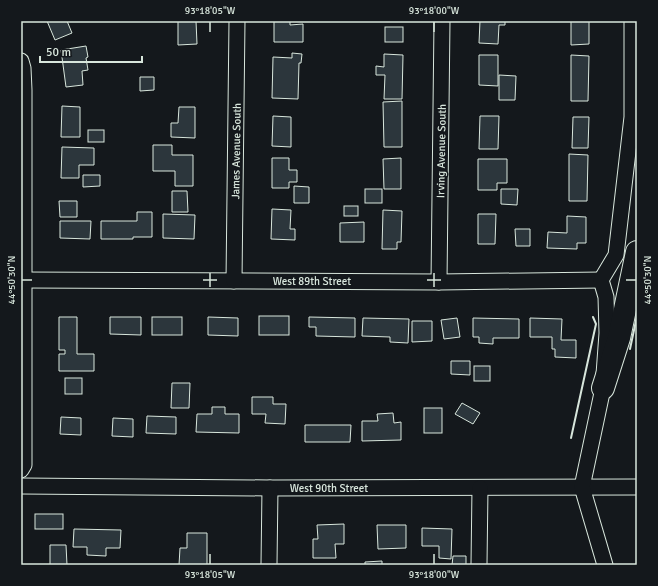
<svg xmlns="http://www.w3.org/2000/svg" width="658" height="586" font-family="Signika,sans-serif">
  <rect width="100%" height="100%" fill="#14181c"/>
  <g fill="#2c363c" stroke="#d8e6dc">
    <polygon points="47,21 67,21 72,33 55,40"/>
    <polygon points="178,21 196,21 197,44 178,45"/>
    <polygon points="274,21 290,21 290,25 303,24 303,42 274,42"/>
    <polygon points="480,21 505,21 505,25 499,25 498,44 479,43"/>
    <polygon points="571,21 589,21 589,44 571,45"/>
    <rect x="385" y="27" width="18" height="15"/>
    <polygon points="86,46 88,57 86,58 88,70 82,71 83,85 66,87 61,50"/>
    <polygon points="292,53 302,54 301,63 299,63 298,99 272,98 273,57 292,58"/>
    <polygon points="384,54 403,55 402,99 384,99 385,75 376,75 376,66 384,67"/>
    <polygon points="479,55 498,55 498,86 479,85"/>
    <polygon points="571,55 589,56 588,101 571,101"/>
    <polygon points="499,75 516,76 515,100 499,100"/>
    <polygon points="140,77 154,77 154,90 140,91"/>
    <polygon points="402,101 402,147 384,147 383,102"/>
    <polygon points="62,106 80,107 80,137 61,137"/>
    <polygon points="179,107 195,107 195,138 171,137 171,123 178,123"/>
    <polygon points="273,116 291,117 291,147 272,146"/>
    <polygon points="480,116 499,116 498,149 479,149"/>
    <polygon points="573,117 589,117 588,148 572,148"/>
    <rect x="88" y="130" width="16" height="12"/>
    <polygon points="153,145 172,145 172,155 193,155 193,186 175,186 175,171 153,171"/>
    <polygon points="62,147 94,148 94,165 79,165 79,178 61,178"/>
    <polygon points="569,154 588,155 587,201 569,201"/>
    <polygon points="272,158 289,158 289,170 297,170 297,182 289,182 289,188 272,188"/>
    <polygon points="401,158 401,189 384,189 383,159"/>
    <polygon points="478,159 507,159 507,183 497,183 497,190 478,190"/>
    <polygon points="83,175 100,175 100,186 83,187"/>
    <polygon points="294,186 309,187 309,203 294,203"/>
    <rect x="365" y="189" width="17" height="14"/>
    <polygon points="501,189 518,189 517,205 501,204"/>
    <polygon points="172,191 187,191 188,212 172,212"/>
    <polygon points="59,201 77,201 77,217 60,217"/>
    <rect x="344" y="206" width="14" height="10"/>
    <polygon points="272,209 291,210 290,229 295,229 295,240 271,239"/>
    <polygon points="383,210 402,211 401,242 397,242 397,249 382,249"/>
    <polygon points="137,212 152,212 152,237 133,237 133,239 101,239 101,221 137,221"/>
    <polygon points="163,214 195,215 194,239 163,238"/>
    <polygon points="478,214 496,214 495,244 478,244"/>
    <polygon points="567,216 586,217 586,243 577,243 577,249 547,248 548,232 567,233"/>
    <polygon points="60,221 91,221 90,239 60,238"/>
    <polygon points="364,222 364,242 340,242 340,223"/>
    <polygon points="515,229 530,229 530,246 516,246"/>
    <rect x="259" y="316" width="30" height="19"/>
    <polygon points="59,317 77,317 77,354 94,354 94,371 59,371 59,354 65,354 65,350 59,350"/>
    <polygon points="110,317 141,317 141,335 110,334"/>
    <rect x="152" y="317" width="30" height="18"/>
    <polygon points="208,317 238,318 238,336 208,335"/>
    <polygon points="309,317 355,318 355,337 316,336 316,327 309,327"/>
    <polygon points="363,318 409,319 408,343 390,342 390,337 362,336"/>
    <polygon points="457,318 460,337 444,339 441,320"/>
    <polygon points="473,318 519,319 519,338 493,338 493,344 479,343 479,337 473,337"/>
    <polygon points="530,318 562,319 561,340 576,340 576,358 555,357 555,349 552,349 552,337 530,337"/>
    <polygon points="412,321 432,321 432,341 412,342"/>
    <polygon points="451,361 470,361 470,375 451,374"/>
    <rect x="474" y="366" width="16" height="15"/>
    <rect x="65" y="378" width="17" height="16"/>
    <polygon points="172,383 190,383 189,408 171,408"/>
    <polygon points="252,397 273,397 273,404 286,404 285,424 265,423 266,414 252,414"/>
    <polygon points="462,403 480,413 473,424 455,414"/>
    <polygon points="212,407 225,407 225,414 239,414 239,433 196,432 197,414 212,414"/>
    <rect x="424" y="408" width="18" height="25"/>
    <polygon points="393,413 394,423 401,422 401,440 362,441 362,421 378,421 377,414"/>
    <polygon points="147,416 176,417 176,434 146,433"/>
    <polygon points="61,417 81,418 81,435 60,434"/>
    <polygon points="113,418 133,419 133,437 112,436"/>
    <polygon points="305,425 351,425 350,442 305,442"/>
    <rect x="35" y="514" width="28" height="15"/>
    <polygon points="344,524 344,544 335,544 336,558 313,558 313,539 318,539 317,525"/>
    <polygon points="377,525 406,525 406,548 378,549"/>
    <polygon points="422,528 452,529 451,559 439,558 439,546 422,546"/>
    <polygon points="74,529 121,530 120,548 106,548 106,556 87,555 87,547 73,547"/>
    <polygon points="187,533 207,533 207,565 179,565 180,548 187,548"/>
    <polygon points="50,545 66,545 67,565 50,565"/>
    <polygon points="453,556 466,556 466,565 452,565"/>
    <polygon points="382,561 382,565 365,565 365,562"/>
  </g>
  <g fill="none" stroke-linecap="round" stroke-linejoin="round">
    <g stroke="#d8e6dc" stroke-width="17">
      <g id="minor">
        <polyline points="21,61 23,68 24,90 24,465 21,470"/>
        <polyline points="23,280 439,282 601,280"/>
        <polyline points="234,281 237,21"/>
        <polyline points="439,282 442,21"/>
        <polyline points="21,486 270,488 637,487"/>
        <polyline points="269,565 270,488"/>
        <polyline points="479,565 480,488"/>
        <polyline points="605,565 582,487 603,388 607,333 606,297 601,280 616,255 632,117 632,21"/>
      </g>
    </g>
    <g stroke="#d8e6dc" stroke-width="24">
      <polyline id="highway" points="603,388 619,338 637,252"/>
    </g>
    <use href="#minor" stroke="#14181c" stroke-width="15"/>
    <use href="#highway" stroke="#14181c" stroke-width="22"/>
    <g stroke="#d8e6dc" stroke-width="2">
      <polyline points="630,349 637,316"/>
      <polyline points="571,438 596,324 593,317"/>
    </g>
  </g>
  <path fill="none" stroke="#d8e6dc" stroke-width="1.5" d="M210 22V32M434 22V32M210 273V287M434 273V287M22 280H32M203 280H217M427 280H441M626 280H636M210 554V564M434 554V564"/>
  <g text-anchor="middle" stroke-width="3" stroke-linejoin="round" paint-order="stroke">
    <g font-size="11" fill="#d8e6dc" stroke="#14181c">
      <text transform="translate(236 151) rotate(-89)" y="4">James Avenue South</text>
      <text transform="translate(441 151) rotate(-89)" y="4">Irving Avenue South</text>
      <text x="312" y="285">West 89th Street</text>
      <text x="329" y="492">West 90th Street</text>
    </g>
  </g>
  <rect width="658" height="586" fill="none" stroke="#14181c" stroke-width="44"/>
  <path d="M40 56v6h102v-6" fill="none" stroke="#d8e6dc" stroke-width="2"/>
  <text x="46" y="56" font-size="12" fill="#d8e6dc" stroke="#14181c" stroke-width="3" paint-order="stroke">50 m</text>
  <rect x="22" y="22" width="614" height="542" fill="none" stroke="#d8e6dc" stroke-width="1.5"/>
  <g font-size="10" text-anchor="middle" fill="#d8e6dc">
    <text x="210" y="14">93°18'05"W</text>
    <text x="434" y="14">93°18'00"W</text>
    <text transform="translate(11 280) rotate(-90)" y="4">44°50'30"N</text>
    <text transform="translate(647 280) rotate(-90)" y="4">44°50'30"N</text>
    <text x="210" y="578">93°18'05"W</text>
    <text x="434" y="578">93°18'00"W</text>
  </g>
</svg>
